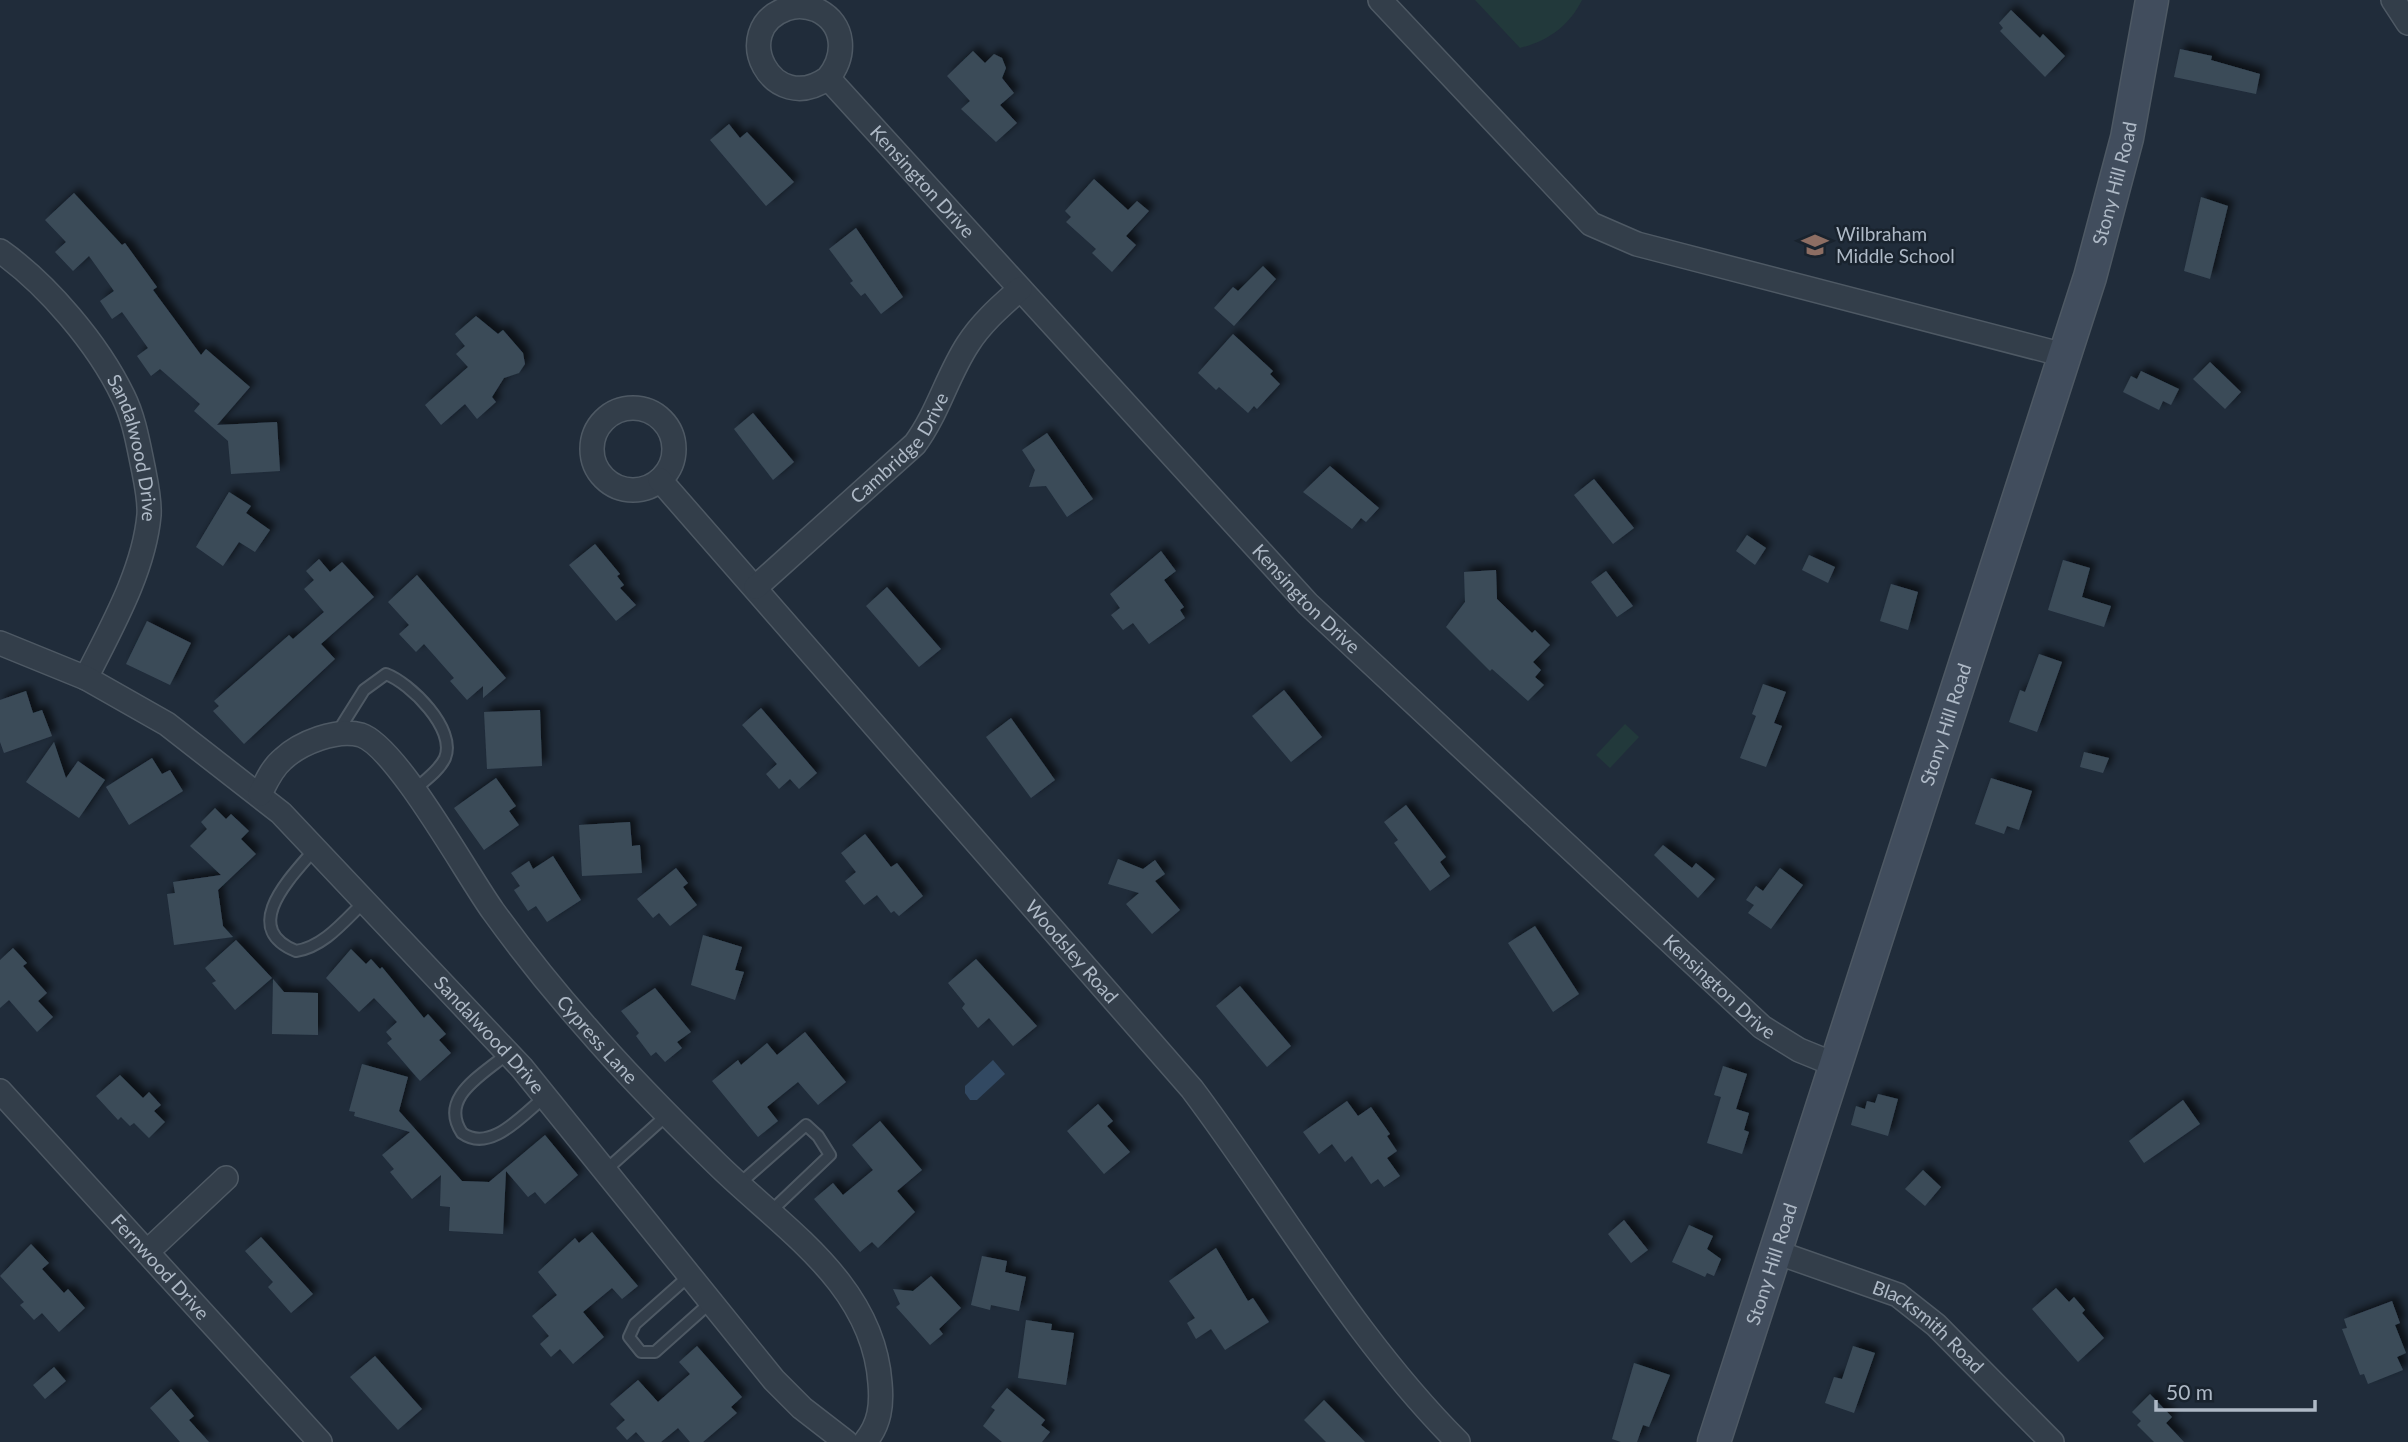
<svg xmlns="http://www.w3.org/2000/svg" width="2408" height="1442" font-family="Lato,sans-serif">
  <defs>
    <filter id="shadow"><feDropShadow dx="5.5" dy="-5.5" stdDeviation="3.5" flood-color="#0009"/></filter>
  </defs>
  <rect width="100%" height="100%" fill="#202c3a"/>
  <g fill="#22393b">
    <path d="M1475 0H1582C1569 26 1548 41 1520 48Z"/>
    <polygon points="1625,724 1639,737 1610,768 1596,755"/>
  </g>
  <polygon fill="#324962" points="993,1060 1005,1074 977,1100 970,1100 965,1093 965,1086"/>
  <g fill="#3b4b59" filter="url(#shadow)">
    <polygon points="2011,10 2040,38 2043,34 2065,56 2045,77 2000,31 2003,28 1999,23"/>
    <polygon points="2180,49 2212,56 2211,60 2260,74 2256,94 2174,77"/>
    <polygon points="973,51 985,63 994,54 1002,58 1006,68 1002,78 1014,93 1000,105 1017,123 996,142 961,109 970,101 947,76"/>
    <polygon points="729,124 740,138 747,132 794,182 766,206 710,140"/>
    <polygon points="1094,179 1128,210 1137,201 1149,211 1126,236 1136,245 1112,272 1092,253 1096,249 1066,222 1071,217 1065,211"/>
    <polygon points="74,193 122,245 125,243 157,287 153,290 201,355 206,349 250,387 217,425 277,422 280,471 231,474 228,441 194,411 200,404 160,369 151,376 137,356 148,348 122,312 112,319 100,301 114,291 89,256 73,271 55,252 66,242 45,220"/>
    <polygon points="2201,197 2228,206 2210,279 2184,271"/>
    <polygon points="856,228 903,297 881,314 865,293 861,296 850,283 853,281 829,249"/>
    <polygon points="1263,266 1276,279 1234,326 1214,308 1233,287 1238,291"/>
    <polygon points="476,316 498,334 503,330 523,353 525,364 519,373 504,378 492,397 496,402 477,419 465,404 441,425 425,405 468,367 456,354 465,346 455,334"/>
    <polygon points="1233,334 1273,371 1270,374 1280,384 1257,409 1254,406 1248,413 1219,387 1216,390 1198,373"/>
    <polygon points="2210,362 2241,392 2225,409 2193,379"/>
    <polygon points="2141,371 2179,389 2171,405 2163,401 2159,410 2123,392 2131,376 2137,379"/>
    <polygon points="753,413 794,462 773,480 734,429"/>
    <polygon points="1047,433 1093,499 1067,517 1046,486 1029,487 1035,470 1022,450"/>
    <polygon points="1330,466 1379,508 1366,522 1361,518 1352,529 1303,492"/>
    <polygon points="1594,479 1634,528 1613,544 1574,495"/>
    <polygon points="229,492 251,506 246,513 270,530 255,552 239,542 223,566 196,547"/>
    <polygon points="1747,535 1766,548 1755,565 1736,551"/>
    <polygon points="595,544 620,574 617,576 624,585 620,588 636,605 616,621 569,565"/>
    <polygon points="1161,551 1176,571 1164,580 1184,607 1180,610 1185,618 1149,644 1133,623 1123,630 1111,615 1120,608 1110,594"/>
    <polygon points="1809,555 1835,567 1828,583 1802,570"/>
    <polygon points="319,559 330,572 342,562 374,597 321,644 335,659 244,744 213,711 219,706 214,701 289,635 293,639 324,612 304,589 314,580 306,571"/>
    <polygon points="2063,560 2090,568 2082,597 2111,606 2104,627 2048,610"/>
    <polygon points="1496,570 1497,599 1532,633 1535,630 1550,645 1533,662 1541,670 1535,677 1544,685 1528,701 1492,669 1490,671 1446,627 1465,602 1464,572"/>
    <polygon points="1606,571 1633,606 1617,617 1591,582"/>
    <polygon points="417,575 506,678 483,698 483,686 467,700 450,681 454,678 424,644 416,652 399,634 409,625 388,602"/>
    <polygon points="1891,584 1918,592 1908,630 1880,621"/>
    <polygon points="887,587 941,649 919,667 866,606"/>
    <polygon points="147,621 191,643 170,685 126,664"/>
    <polygon points="2039,654 2062,662 2037,732 2009,722 2020,690 2025,692"/>
    <polygon points="1763,684 1786,692 1774,723 1782,726 1766,767 1740,758 1756,716 1752,714"/>
    <polygon points="1284,690 1322,737 1291,762 1252,716"/>
    <polygon points="26,691 33,713 42,710 52,736 4,753 0,742 0,700"/>
    <polygon points="761,708 817,773 799,789 790,779 779,789 766,774 777,764 742,725"/>
    <polygon points="540,710 542,766 487,769 484,712"/>
    <polygon points="1011,718 1055,780 1031,798 986,737"/>
    <polygon points="54,742 66,778 78,761 105,780 79,818 26,782"/>
    <polygon points="2084,752 2109,758 2103,773 2080,767"/>
    <polygon points="152,758 162,774 170,770 183,791 129,825 106,787"/>
    <polygon points="496,778 516,806 509,811 519,825 484,850 454,808"/>
    <polygon points="1991,778 2032,791 2019,830 2007,826 2004,834 1975,824"/>
    <polygon points="1406,805 1446,857 1440,862 1450,876 1430,891 1394,843 1398,840 1384,822"/>
    <polygon points="215,808 226,819 231,814 249,831 241,839 256,854 218,890 223,926 233,937 174,945 167,894 175,893 173,882 221,875 190,846 207,829 201,822"/>
    <polygon points="630,822 632,846 640,845 642,873 582,876 579,825"/>
    <polygon points="865,834 891,867 897,863 923,896 899,916 894,911 891,913 877,895 864,905 845,881 856,872 841,853"/>
    <polygon points="1663,845 1692,868 1696,863 1715,879 1698,898 1654,855"/>
    <polygon points="553,856 581,900 547,922 536,906 528,911 514,890 520,886 511,873 529,861 533,869"/>
    <polygon points="1118,859 1143,869 1155,860 1165,874 1155,881 1180,910 1152,934 1126,904 1139,893 1108,884"/>
    <polygon points="676,868 688,883 683,887 697,905 670,926 659,913 653,918 637,899"/>
    <polygon points="1780,868 1803,885 1771,929 1748,913 1754,905 1746,900 1756,886 1763,891"/>
    <polygon points="1535,926 1579,994 1553,1012 1508,943"/>
    <polygon points="703,935 742,947 735,970 744,972 735,1000 691,985"/>
    <polygon points="236,940 272,978 235,1010 212,983 216,981 205,968"/>
    <polygon points="13,948 27,963 23,966 47,993 38,1001 53,1017 37,1032 9,1000 0,1008 0,960"/>
    <polygon points="351,949 366,964 371,959 380,969 382,967 424,1018 428,1014 446,1034 439,1040 451,1053 420,1081 387,1043 392,1039 386,1032 397,1022 374,998 359,1012 326,978"/>
    <polygon points="976,959 1037,1026 1013,1046 989,1018 978,1028 962,1008 965,1004 948,983"/>
    <polygon points="273,979 284,992 318,993 318,1035 272,1034"/>
    <polygon points="1240,986 1291,1046 1267,1067 1216,1006"/>
    <polygon points="655,988 691,1032 677,1042 682,1048 665,1062 656,1052 651,1056 636,1036 639,1033 621,1011"/>
    <polygon points="805,1032 846,1082 818,1105 798,1082 767,1107 778,1121 758,1137 712,1081 738,1060 741,1065 767,1043 777,1055"/>
    <polygon points="362,1064 408,1077 399,1111 462,1181 489,1182 545,1135 578,1175 545,1204 535,1192 528,1197 506,1171 503,1234 449,1231 450,1207 440,1206 441,1175 412,1199 390,1172 394,1169 382,1155 410,1132 354,1116 355,1112 349,1111"/>
    <polygon points="1723,1066 1747,1074 1736,1109 1749,1113 1744,1130 1749,1132 1742,1154 1707,1143 1721,1097 1714,1095"/>
    <polygon points="120,1075 143,1098 149,1092 161,1105 154,1111 165,1122 149,1138 134,1123 130,1126 121,1117 118,1120 96,1096"/>
    <polygon points="1878,1094 1898,1099 1888,1136 1851,1125 1856,1106 1865,1109 1867,1101 1875,1103"/>
    <polygon points="2183,1100 2200,1124 2144,1163 2129,1141"/>
    <polygon points="1347,1101 1358,1116 1371,1107 1390,1134 1387,1136 1397,1151 1387,1158 1400,1176 1384,1187 1378,1179 1371,1184 1352,1156 1345,1162 1332,1144 1319,1154 1303,1132"/>
    <polygon points="1098,1104 1113,1121 1107,1126 1130,1152 1104,1174 1067,1131"/>
    <polygon points="880,1121 922,1170 897,1191 915,1212 878,1248 872,1242 860,1252 814,1199 833,1183 843,1195 873,1170 852,1145"/>
    <polygon points="1923,1170 1941,1187 1925,1206 1905,1189"/>
    <polygon points="1624,1220 1648,1250 1631,1263 1608,1234"/>
    <polygon points="1689,1225 1713,1236 1707,1249 1721,1259 1714,1276 1707,1273 1705,1277 1672,1262"/>
    <polygon points="592,1232 638,1286 622,1299 612,1288 583,1312 604,1337 573,1364 560,1349 551,1357 540,1344 549,1336 532,1316 557,1295 538,1272 575,1238 579,1243"/>
    <polygon points="261,1237 313,1294 291,1313 268,1287 273,1282 245,1251"/>
    <polygon points="31,1244 49,1263 42,1269 64,1293 68,1289 85,1308 59,1332 42,1313 34,1320 20,1305 24,1302 0,1276"/>
    <polygon points="1216,1248 1248,1301 1253,1298 1269,1322 1225,1350 1211,1329 1196,1339 1187,1323 1195,1318 1169,1281"/>
    <polygon points="982,1256 1007,1261 1005,1272 1026,1277 1019,1311 991,1305 990,1310 971,1305"/>
    <polygon points="931,1276 961,1308 939,1329 943,1334 930,1345 896,1307 900,1304 893,1289 913,1291"/>
    <polygon points="2056,1288 2069,1302 2074,1297 2085,1310 2082,1313 2104,1338 2078,1362 2032,1309"/>
    <polygon points="2392,1301 2400,1323 2395,1325 2406,1353 2397,1357 2403,1370 2368,1384 2364,1374 2360,1375 2342,1329 2347,1328 2344,1319"/>
    <polygon points="1026,1320 1052,1324 1051,1330 1074,1333 1066,1385 1018,1378"/>
    <polygon points="697,1346 742,1397 731,1407 737,1413 703,1442 690,1442 678,1428 661,1442 645,1442 636,1432 627,1440 616,1428 625,1420 610,1404 638,1380 658,1402 690,1374 679,1362"/>
    <polygon points="1853,1346 1875,1353 1854,1413 1825,1403 1834,1377 1842,1379"/>
    <polygon points="375,1356 422,1409 398,1430 350,1377"/>
    <polygon points="1634,1363 1670,1375 1649,1427 1643,1425 1637,1442 1621,1442 1612,1439"/>
    <polygon points="54,1367 66,1381 45,1399 33,1385"/>
    <polygon points="1007,1388 1045,1420 1041,1425 1050,1432 1042,1442 1002,1442 983,1426 995,1410 991,1407"/>
    <polygon points="171,1389 194,1416 189,1420 209,1442 180,1442 150,1408"/>
    <polygon points="2150,1394 2172,1417 2166,1423 2184,1442 2154,1442 2137,1425 2141,1421 2132,1412"/>
    <polygon points="1324,1400 1365,1442 1326,1442 1304,1420"/>
  </g>
  <g fill="none" stroke-linecap="round" stroke-linejoin="round">
    <g stroke="#4e5964" stroke-width="14">
      <g id="lane">
        <path d="M337 733 364 690 386 674C410 683 457 729 445 758 439 771 424 781 414 790"/>
        <path d="M314 850C291 877 239 928 296 951 324 947 345 920 365 901"/>
        <path d="M508 1053C483 1075 438 1097 462 1133 491 1154 524 1113 546 1096"/>
        <polyline points="607,1169 667,1115"/>
        <polyline points="738,1185 806,1125 818,1136 830,1155 769,1213"/>
        <polyline points="690,1275 635,1324 629,1337 641,1352 655,1352 711,1302"/>
      </g>
    </g>
    <g stroke="#4e5964" stroke-width="26">
      <g id="street">
        <polyline points="1380,0 1591,224 1637,244 2064,355"/>
        <polyline points="2393,0 2408,23"/>
        <path id="s1" d="M828 78C846 56 846 24 817 10 807 6 796 5 786 9 728 30 772 118 828 78L1308 604 1762 1027 1799 1050 1836 1065"/>
        <path id="s2" d="M0 251C47 284 98 344 123 396 134 418 138 443 143 467 146 482 150 500 149 515 144 571 111 628 86 678"/>
        <circle cx="633" cy="449" r="41"/>
        <path id="s3" d="M660 480 1192 1089C1280 1206 1354 1338 1458 1442"/>
        <path id="s4" d="M756 587 915 444C938 413 947 376 968 344 982 322 1001 306 1020 289"/>
        <path id="s5" d="M0 643 86 678 167 724 281 813 522 1068 774 1380 802 1408 846 1442"/>
        <path id="s6" d="M260 794C266 782 272 768 283 759 300 743 337 728 361 735 397 747 467 875 493 911 522 951 553 990 586 1027 627 1075 672 1120 717 1164 782 1228 873 1283 880 1383 882 1405 880 1424 865 1442"/>
        <path id="s7" d="M0 1091 320 1442"/>
        <polyline points="147,1252 226,1178"/>
        <path id="s8" d="M1776 1252 1898 1295 1936 1325 2052 1442"/>
      </g>
    </g>
    <g stroke="#4e5964" stroke-width="35">
      <g id="secondary">
        <path id="s9" d="M1714 1442 2090 277 2127 138 2152 0"/>
      </g>
    </g>
    <use href="#lane" stroke="#333e4a" stroke-width="10"/>
    <use href="#street" stroke="#333e4a" stroke-width="23"/>
    <use href="#secondary" stroke="#414d5d" stroke-width="32"/>
  </g>
  <defs>
    <g id="school-bare" transform="scale(2.1)"><path d="M0-5L7-2L0 1L-7-2ZM-4 1L0 2.5L4 1V4Q0 6-4 4Z" fill="#8d6e63" stroke="#19232e" stroke-width="2.5" paint-order="stroke"/></g>
  </defs>
  <g fill-rule="evenodd">
    <use href="#school-bare" x="1815" y="245"/>
  </g>
  <g text-anchor="middle" stroke-width="5" stroke-linejoin="round" paint-order="stroke">
    <g font-size="19" fill="#aeb9c6" stroke="#19232e">
      <text dy="7" stroke="none"><textPath href="#s1" startOffset="397">Kensington Drive</textPath></text>
      <text dy="7" stroke="none"><textPath href="#s9" startOffset="1321">Stony Hill Road</textPath></text>
      <text dy="7" stroke="none"><textPath href="#s4" startOffset="201">Cambridge Drive</textPath></text>
      <text dy="7" stroke="none"><textPath href="#s2" startOffset="245">Sandalwood Drive</textPath></text>
      <text dy="7" stroke="none"><textPath href="#s1" startOffset="964">Kensington Drive</textPath></text>
      <text dy="7" stroke="none"><textPath href="#s9" startOffset="754">Stony Hill Road</textPath></text>
      <text dy="7" stroke="none"><textPath href="#s3" startOffset="626">Woodsley Road</textPath></text>
      <text dy="7" stroke="none"><textPath href="#s1" startOffset="1531">Kensington Drive</textPath></text>
      <text dy="7" stroke="none"><textPath href="#s5" startOffset="635">Sandalwood Drive</textPath></text>
      <text dy="7" stroke="none"><textPath href="#s6" startOffset="514">Cypress Lane</textPath></text>
      <text dy="7" stroke="none"><textPath href="#s9" startOffset="187">Stony Hill Road</textPath></text>
      <text dy="7" stroke="none"><textPath href="#s7" startOffset="238">Fernwood Drive</textPath></text>
      <text dy="7" stroke="none"><textPath href="#s8" startOffset="172">Blacksmith Road</textPath></text>
    </g>
    <g font-size="19" fill="#aeb9c6" stroke="#19232e" text-anchor="start">
      <text x="1836" y="241">Wilbraham<tspan x="1836" dy="22">Middle School</tspan></text>
    </g>
  </g>
  <path d="M2156 1400v10h159v-10" fill="none" stroke="#aeb9c6" stroke-width="3.5"/>
  <text x="2166" y="1400" font-size="21" fill="#aeb9c6" stroke="#19232e" stroke-width="5" paint-order="stroke">50 m</text>
</svg>
